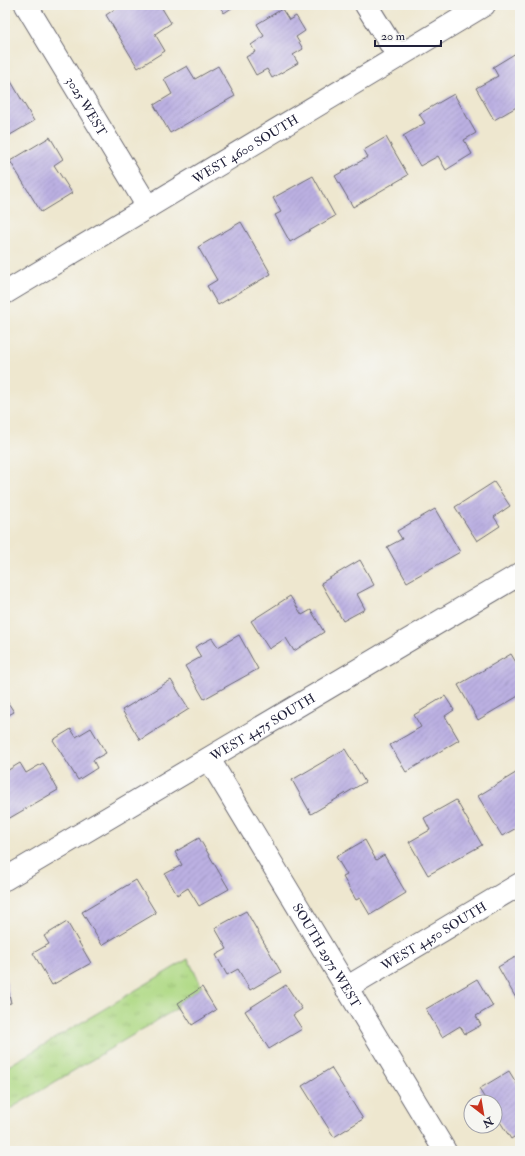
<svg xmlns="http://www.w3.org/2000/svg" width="525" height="1156" font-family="'IM FELL Double Pica',serif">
  <defs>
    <pattern id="park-tufts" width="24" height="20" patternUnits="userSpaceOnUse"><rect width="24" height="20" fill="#afd984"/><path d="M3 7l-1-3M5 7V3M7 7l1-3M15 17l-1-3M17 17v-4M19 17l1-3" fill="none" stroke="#96ba73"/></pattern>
    <pattern id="building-hatch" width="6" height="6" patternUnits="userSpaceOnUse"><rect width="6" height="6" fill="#bbb0e2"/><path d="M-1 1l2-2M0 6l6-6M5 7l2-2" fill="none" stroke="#a097c3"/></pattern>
  </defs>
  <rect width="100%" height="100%" fill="#f6f6f2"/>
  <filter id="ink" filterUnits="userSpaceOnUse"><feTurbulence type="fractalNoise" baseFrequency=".025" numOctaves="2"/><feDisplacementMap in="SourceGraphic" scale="8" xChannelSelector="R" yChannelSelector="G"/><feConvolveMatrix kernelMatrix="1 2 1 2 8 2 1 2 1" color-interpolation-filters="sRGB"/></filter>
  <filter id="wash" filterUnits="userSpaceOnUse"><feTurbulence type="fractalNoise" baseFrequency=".012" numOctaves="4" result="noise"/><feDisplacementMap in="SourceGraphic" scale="16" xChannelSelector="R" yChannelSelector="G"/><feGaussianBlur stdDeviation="0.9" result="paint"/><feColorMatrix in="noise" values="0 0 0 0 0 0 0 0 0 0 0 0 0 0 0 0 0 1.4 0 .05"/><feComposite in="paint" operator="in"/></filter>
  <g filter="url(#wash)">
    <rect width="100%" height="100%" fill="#eee7cf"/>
    <polygon fill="url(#park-tufts)" stroke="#687e60" points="188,959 202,987 178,1003 176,1009 5,1112 5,1068"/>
    <g id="blocks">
      <g fill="url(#building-hatch)">
        <polygon points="121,5 160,5 171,23 155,34 165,51 138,68 106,15"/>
        <polygon points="219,5 236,5 224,13"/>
        <polygon points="282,9 289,20 296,16 305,31 296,37 303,49 293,55 298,63 272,78 267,69 256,75 246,57 255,52 251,45 264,36 257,24"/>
        <polygon points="516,53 520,61 520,105 494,120 476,88 498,76 493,67"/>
        <polygon points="187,66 195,79 218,66 235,96 170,133 154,105 172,94 164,79"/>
        <polygon points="5,71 34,121 5,138"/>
        <polygon points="454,94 476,133 464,140 472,154 446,170 438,156 420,166 403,136 425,123 419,114"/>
        <polygon points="50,137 63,159 54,165 72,193 41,212 10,161"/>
        <polygon points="386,137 408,175 353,207 335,176 368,157 364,150"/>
        <polygon points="313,176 335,216 290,242 275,215 281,212 273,198"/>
        <polygon points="241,222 271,274 218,305 207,286 217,280 198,247"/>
        <polygon points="494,482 510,506 494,517 500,526 477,541 455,507"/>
        <polygon points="435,509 460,552 407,582 387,547 402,539 397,531"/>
        <polygon points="360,560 374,585 357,594 365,609 343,621 321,583"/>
        <polygon points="290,596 302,615 311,610 324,632 294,651 286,638 269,649 251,621"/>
        <polygon points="239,635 258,669 204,699 185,666 201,657 195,647 212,638 218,647"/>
        <polygon points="511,654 520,669 520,695 478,720 458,685"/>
        <polygon points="171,680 189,709 140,740 122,710"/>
        <polygon points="445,696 454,710 445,716 459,740 406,772 390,745 421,727 414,715"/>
        <polygon points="5,698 14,712 5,717"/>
        <polygon points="91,728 106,753 93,760 97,768 78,780 53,740 71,729 76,737"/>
        <polygon points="345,749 365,782 311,814 292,780"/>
        <polygon points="20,763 26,773 43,763 58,790 8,819 5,813 5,783 6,782 5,780 5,772"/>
        <polygon points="519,771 520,773 520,826 502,836 478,796"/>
        <polygon points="456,800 482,845 428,875 409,842 430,830 424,818"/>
        <polygon points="199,838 229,889 199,906 188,888 177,895 165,874 182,865 175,852"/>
        <polygon points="365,840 376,860 384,855 406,893 370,915 360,898 356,900 343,877 347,875 336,857"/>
        <polygon points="136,880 156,913 102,945 82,912"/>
        <polygon points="246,911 281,972 250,990 238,969 227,975 216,955 227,949 215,928"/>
        <polygon points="67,922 91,963 52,985 33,953 49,944 44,936"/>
        <polygon points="519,955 520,957 520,1005 498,967"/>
        <polygon points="5,976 11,1003 5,1004"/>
        <polygon points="477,979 493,1006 476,1016 481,1025 465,1034 460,1026 442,1037 426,1009"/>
        <polygon points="286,985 302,1009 293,1015 302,1029 269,1049 245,1011"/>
        <polygon points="202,987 216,1010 192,1025 178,1003"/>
        <polygon points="331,1068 363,1119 334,1137 302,1086"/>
        <polygon points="509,1071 520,1089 520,1133 511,1139 495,1114 495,1102 487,1102 479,1089"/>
      </g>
    </g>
  </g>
  <g filter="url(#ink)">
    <use href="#blocks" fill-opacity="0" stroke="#69676f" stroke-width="1"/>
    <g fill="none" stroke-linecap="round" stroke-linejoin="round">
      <g stroke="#69676f" stroke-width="24">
        <g id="minor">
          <path id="s1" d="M26 5 148 207"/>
          <polyline points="366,5 398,56"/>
          <path id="s2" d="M5 293 484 5"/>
          <path id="s3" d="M209 759 445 1151"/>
          <path id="s4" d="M5 879 520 574"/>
          <path id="s5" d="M346 988 520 884"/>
        </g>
      </g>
      <use href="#minor" stroke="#fff" stroke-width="22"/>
    </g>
  </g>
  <g text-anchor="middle" stroke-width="3" stroke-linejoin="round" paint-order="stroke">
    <g font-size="13" fill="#22223b" stroke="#f6f6f2">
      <text dy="5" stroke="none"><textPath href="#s1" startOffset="118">3025 WEST</textPath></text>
      <text dy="5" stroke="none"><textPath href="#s2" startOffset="280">WEST 4600 SOUTH</textPath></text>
      <text dy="5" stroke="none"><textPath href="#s4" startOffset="299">WEST 4475 SOUTH</textPath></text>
      <text dy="5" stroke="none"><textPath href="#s5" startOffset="102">WEST 4450 SOUTH</textPath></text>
      <text dy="5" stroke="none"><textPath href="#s3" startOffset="229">SOUTH 2975 WEST</textPath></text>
    </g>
  </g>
  <rect width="525" height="1156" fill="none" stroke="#f6f6f2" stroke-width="20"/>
  <g transform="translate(483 1114) rotate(149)"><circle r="19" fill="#f6f6f2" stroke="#a1a1a9"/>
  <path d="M0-3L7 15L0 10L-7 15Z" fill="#c8321e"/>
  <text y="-6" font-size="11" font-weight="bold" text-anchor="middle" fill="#22223b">N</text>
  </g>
  <path d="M375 40v6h66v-6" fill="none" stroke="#22223b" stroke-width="2"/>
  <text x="381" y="40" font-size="12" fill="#22223b" stroke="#f6f6f2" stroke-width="3" paint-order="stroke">20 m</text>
</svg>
